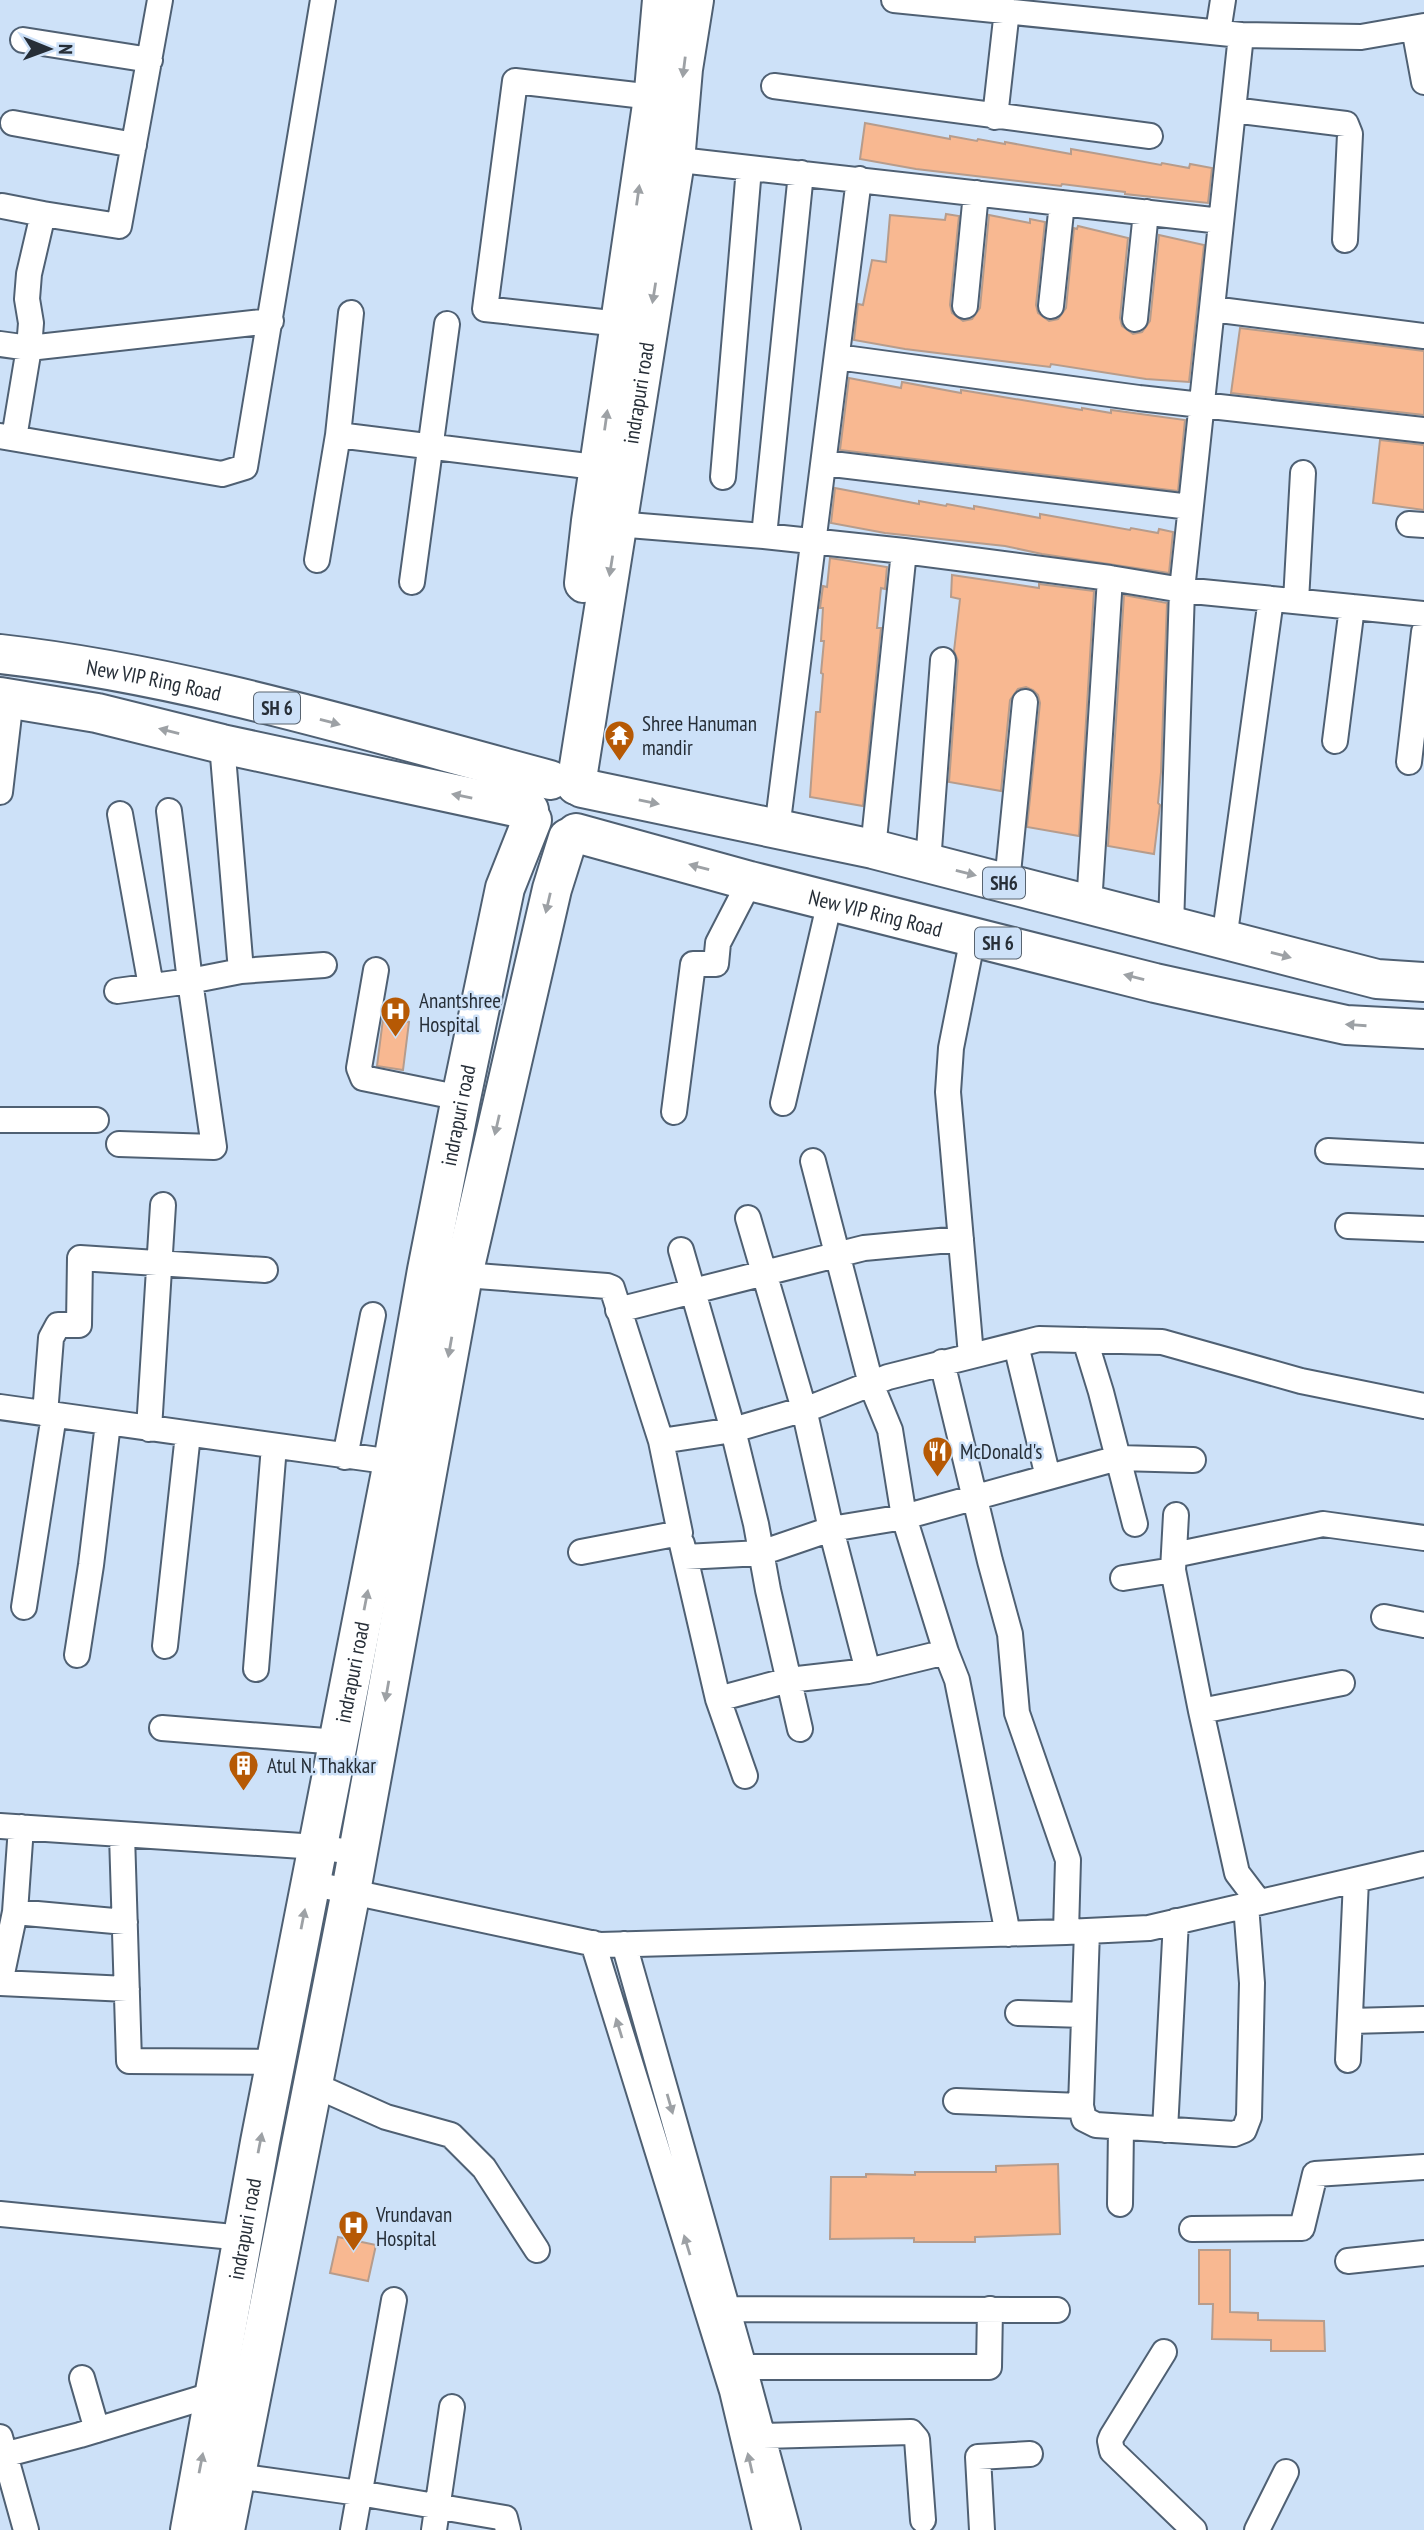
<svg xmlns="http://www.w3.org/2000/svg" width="1424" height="2530" font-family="'PT Sans Narrow',sans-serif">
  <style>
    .building { fill: #f8b891; stroke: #b69c8c; stroke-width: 2 }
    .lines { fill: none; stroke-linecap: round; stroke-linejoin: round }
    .minor-casing { stroke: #4f6073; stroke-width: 28 }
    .primary-casing { stroke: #4f6073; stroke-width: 42 }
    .minor { stroke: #fff; stroke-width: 24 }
    .primary { stroke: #fff; stroke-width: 38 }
    .oneway { fill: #9da1a5 }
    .labels { text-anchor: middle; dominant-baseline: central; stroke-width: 5; stroke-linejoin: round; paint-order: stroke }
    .shield { fill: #cde1f8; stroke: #586471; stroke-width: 2 }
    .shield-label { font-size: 19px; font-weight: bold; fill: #262e37 }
    .street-label { font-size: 21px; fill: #262e37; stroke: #cde1f8 }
    .poi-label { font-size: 21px; fill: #262e37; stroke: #cde1f8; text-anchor: start }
  </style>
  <rect width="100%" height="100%" fill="#cde1f8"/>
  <path class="building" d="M865 123 950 139V136L977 141 978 139 1005 144V142L1071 154V149L1161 165 1162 163 1189 168 1190 164 1212 168 1208 203 1125 194V192L1062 184 1061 186 916 169 860 159Z
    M946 214 959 216 950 305 952 313 963 321 972 319 980 308 989 215 1030 223V219L1045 222 1036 305 1038 313 1049 321 1058 319 1066 308 1074 228 1077 229 1078 226 1128 238 1120 318 1122 326 1133 334 1142 332 1150 321 1159 235 1204 245 1189 382 1146 379 1051 364 1050 367 905 349 854 340 858 304 863 305 872 260 886 262 890 215 945 220Z
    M1240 328 1424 351V415L1231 393Z
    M849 378 901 388 902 382 961 393V390L1082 410V408L1111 413V410L1185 420 1178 491 840 450Z
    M1380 440 1424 445V510L1373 503Z
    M835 488 919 504V501L946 506 947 504 974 509V506L1040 518V514L1130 530 1131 528 1158 533 1159 529 1173 532 1169 573 1042 554 1005 546 885 533 831 523Z
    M830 558 887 567 885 589 881 588 877 628H881L863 806 810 797 816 712H820L823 674 821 673 824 641H821L823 608H820L823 586 827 587Z
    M952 575 1039 588V584L1094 591 1079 836 1027 827 1040 703 1038 695 1033 690 1026 687 1018 689 1010 700 1001 791 949 782 958 661 954 651 960 599 951 597Z
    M1124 595 1167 603 1161 772 1158 803 1160 805 1154 854 1108 846Z
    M383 1019 409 1022 403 1070 377 1066Z
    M1058 2164 1060 2234 975 2237V2242H914V2238L830 2239 831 2177H866V2174L915 2175V2172H996V2166Z
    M338 2237 376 2245 368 2281 330 2273Z
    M1199 2250H1230V2312L1258 2313V2320L1324 2321 1325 2351H1271V2340L1212 2339 1213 2304H1199Z"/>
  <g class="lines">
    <defs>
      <path id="minor" d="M894 0 1241 35 1361 37 1424 26
        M1414 28 1424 82
        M1218 32 1223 0
        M23 40 150 60
        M774 86 1150 136
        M1233 110 1346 124 1350 134 1345 240
        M995 117 1007 10
        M13 123 134 145
        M662 158 1221 221
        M2 206 43 214
        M965 306 976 193
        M1051 306 1062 203
        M1212 309 1424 336
        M351 313 338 435 611 469
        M1135 319 1146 212
        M620 324 485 309 515 81 653 97
        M0 344 29 348 271 321
        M837 357 1139 398 1424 430
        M0 436 222 474 245 467 323 0
        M14 438 29 348 31 323 27 299 29 274 43 214 119 226 160 0
        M824 463 1190 507
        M723 477 749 168
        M604 523 764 536 904 551 1110 578 1182 590 1424 614
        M1409 524 1424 525
        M764 536 801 173
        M317 560 338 435
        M412 582 447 324
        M1296 601 1303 473
        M1335 741 1352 607
        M1409 762 1424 632
        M0 792 11 698
        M120 814 151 986
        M777 829 859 179
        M873 849 904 551
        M928 863 943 660
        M1007 883 1025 702
        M1089 905 1110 578
        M1171 926 1182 590 1241 35
        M1224 940 1271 599
        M376 970 359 1068 363 1078 461 1098
        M241 971 324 965
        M117 991 190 981 169 811
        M783 1103 830 901
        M674 1112 693 964H716L718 943 750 881
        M0 1120H96
        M119 1144 214 1147 190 981 241 971 222 744
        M1328 1151 1424 1156
        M813 1161 871 1384 890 1430 904 1517 1118 1458 1193 1460
        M1348 1226 1424 1229
        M681 1250 733 1430 756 1524 768 1590 800 1729
        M451 1274 607 1286 612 1288 661 1441
        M618 1310 864 1248 961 1239
        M1085 1340 1101 1392 1135 1524
        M1016 1345 1048 1477
        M971 1355 948 1092 951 1048 973 937
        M942 1362 990 1561 1010 1634 1017 1713 1068 1860 1066 1932
        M0 1407 393 1462
        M45 1414 51 1338 58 1325H79L80 1258 265 1270
        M149 1429 163 1205
        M345 1457 373 1315
        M1176 1515 1173 1570 1201 1711 1237 1873 1259 1902
        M682 1544 718 1699 745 1776
        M581 1552 680 1533 661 1441 733 1430 815 1406 888 1377 1039 1339 1162 1342 1301 1381 1424 1406
        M1174 1555 1323 1524 1424 1538
        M685 1557 761 1553 831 1529 804 1409 748 1218
        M1123 1578 1173 1570
        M24 1607 54 1415
        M1384 1617 1424 1625
        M165 1646 188 1434
        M946 1652 957 1680 1008 1934
        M77 1655 91 1565 108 1423
        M256 1669 274 1446
        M718 1699 789 1680 868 1671 946 1652 904 1517 831 1529 868 1671
        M1201 1711 1342 1683
        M162 1728 338 1742
        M0 1826 317 1847 358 1853
        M21 1827 15 1912 125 1922
        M122 1835 129 2061 276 2062
        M310 1883 600 1945 1066 1932 1149 1928 1424 1864
        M15 1912 0 1983 127 1989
        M593 1943 732 2391 765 2530
        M624 1944 744 2367 788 2530
        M1018 2013 1084 2015
        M1351 2021 1424 2019
        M1348 2060 1356 1880
        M312 2084 386 2117 451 2135 484 2168 537 2250
        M956 2101 1081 2106 1087 1931
        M1081 2106 1084 2119 1096 2125 1234 2134 1244 2130 1249 2117 1252 1983 1246 1905
        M1165 2130 1176 1921
        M1120 2204 1121 2128
        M0 2214 243 2238
        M1192 2229 1302 2228 1315 2174 1424 2167
        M1348 2261 1424 2253
        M711 2309 1057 2310
        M1164 2352 1112 2436 1110 2441 1112 2451 1194 2530
        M728 2367H989L990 2309
        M82 2378 97 2430
        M763 2436 911 2432 917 2439 923 2520
        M0 2437 26 2530
        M0 2456 80 2435 215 2394
        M236 2476 359 2493 505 2518 508 2530
        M353 2530 394 2300
        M434 2530 452 2407
        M982 2530 978 2457 1030 2454
        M1257 2530 1286 2472"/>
      <g id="primary">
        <path d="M584 583 591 521 654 91 662 0"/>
        <path id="s1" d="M0 654C187 675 369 732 550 780"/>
        <path d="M0 697 97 713 222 744 529 810"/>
        <path id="s2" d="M576 785 675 161 683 69 694 0"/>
        <path d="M582 788 873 849 1377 979 1424 982"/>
        <path id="s3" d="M576 833 750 881 1155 983 1346 1025 1424 1029"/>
        <path id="s4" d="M190 2530 260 2142 393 1462 427 1270 461 1098 505 888 532 820"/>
        <path d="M225 2530 351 1891 463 1275 552 889 568 838"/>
      </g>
    </defs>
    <use href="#minor" class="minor-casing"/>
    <use href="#primary" class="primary-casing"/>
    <use href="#minor" class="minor"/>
    <use href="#primary" class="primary"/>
  </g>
  <defs><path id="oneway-solid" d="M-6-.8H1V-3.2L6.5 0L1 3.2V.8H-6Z" transform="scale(1.75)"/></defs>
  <g class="oneway">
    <use href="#oneway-solid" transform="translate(684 67) rotate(97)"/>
    <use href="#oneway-solid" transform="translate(638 195) rotate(-82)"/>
    <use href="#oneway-solid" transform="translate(654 293) rotate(99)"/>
    <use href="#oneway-solid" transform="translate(606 420) rotate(-82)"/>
    <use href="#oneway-solid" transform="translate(611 566) rotate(99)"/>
    <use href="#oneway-solid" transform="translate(330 722) rotate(15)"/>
    <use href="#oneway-solid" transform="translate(169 731) rotate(-166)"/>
    <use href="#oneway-solid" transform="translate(462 796) rotate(-168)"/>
    <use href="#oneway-solid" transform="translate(649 802) rotate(12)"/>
    <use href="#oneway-solid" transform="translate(699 867) rotate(-165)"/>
    <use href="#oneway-solid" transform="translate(966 873) rotate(14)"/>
    <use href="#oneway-solid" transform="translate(548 903) rotate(103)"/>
    <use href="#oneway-solid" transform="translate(1281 955) rotate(15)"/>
    <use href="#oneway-solid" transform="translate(1134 977) rotate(-166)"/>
    <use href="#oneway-solid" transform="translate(1356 1025) rotate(-176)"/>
    <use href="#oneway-solid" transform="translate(497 1125) rotate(103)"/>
    <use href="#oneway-solid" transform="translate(450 1347) rotate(100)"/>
    <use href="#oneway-solid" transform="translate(366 1600) rotate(-79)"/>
    <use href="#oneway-solid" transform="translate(387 1691) rotate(100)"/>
    <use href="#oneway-solid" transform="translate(303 1919) rotate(-79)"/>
    <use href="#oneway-solid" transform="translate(619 2028) rotate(-107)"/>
    <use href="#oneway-solid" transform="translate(670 2104) rotate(74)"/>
    <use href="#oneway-solid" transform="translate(260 2143) rotate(-79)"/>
    <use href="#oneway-solid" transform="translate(687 2245) rotate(-107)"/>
    <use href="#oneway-solid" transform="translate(201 2463) rotate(-79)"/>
    <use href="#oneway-solid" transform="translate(750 2463) rotate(-103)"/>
  </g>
  <defs>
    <symbol id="temple-pin" viewBox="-11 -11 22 30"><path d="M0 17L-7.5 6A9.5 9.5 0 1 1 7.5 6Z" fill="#b65904" stroke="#cde1f8"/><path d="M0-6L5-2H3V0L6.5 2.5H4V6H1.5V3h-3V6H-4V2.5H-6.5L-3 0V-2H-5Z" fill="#fff"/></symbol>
    <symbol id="hospital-pin" viewBox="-11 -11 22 30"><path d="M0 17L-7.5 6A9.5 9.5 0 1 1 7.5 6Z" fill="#b65904" stroke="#cde1f8"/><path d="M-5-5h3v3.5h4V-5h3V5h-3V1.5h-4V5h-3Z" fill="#fff"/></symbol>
    <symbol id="restaurant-pin" viewBox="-11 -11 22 30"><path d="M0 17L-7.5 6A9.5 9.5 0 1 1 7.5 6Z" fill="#b65904" stroke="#cde1f8"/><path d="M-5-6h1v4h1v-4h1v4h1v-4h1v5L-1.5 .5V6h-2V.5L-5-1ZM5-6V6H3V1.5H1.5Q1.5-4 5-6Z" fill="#fff"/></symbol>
    <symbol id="building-pin" viewBox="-11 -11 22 30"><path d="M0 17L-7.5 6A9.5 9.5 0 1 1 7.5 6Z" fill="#b65904" stroke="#cde1f8"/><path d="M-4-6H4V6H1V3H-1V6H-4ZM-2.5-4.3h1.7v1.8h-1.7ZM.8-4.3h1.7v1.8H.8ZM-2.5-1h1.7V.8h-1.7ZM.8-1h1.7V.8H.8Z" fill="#fff"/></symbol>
  </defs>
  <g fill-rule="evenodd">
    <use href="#temple-pin" x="602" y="718" width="35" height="47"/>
    <use href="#hospital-pin" x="378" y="994" width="35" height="47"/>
    <use href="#restaurant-pin" x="920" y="1434" width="35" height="47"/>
    <use href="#building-pin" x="226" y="1748" width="35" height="47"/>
    <use href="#hospital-pin" x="336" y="2208" width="35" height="47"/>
  </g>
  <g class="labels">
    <g class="shield">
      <rect x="254" y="692.5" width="46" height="31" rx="5"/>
      <rect x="983" y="867.5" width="42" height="31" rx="5"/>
      <rect x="975" y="927.5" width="46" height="31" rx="5"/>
    </g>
    <g class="shield-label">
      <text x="277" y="708">SH 6</text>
      <text x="1004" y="883">SH6</text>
      <text x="998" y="943">SH 6</text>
    </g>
    <g class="street-label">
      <text stroke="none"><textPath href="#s2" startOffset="397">indrapuri road</textPath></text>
      <text stroke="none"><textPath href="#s1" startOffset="156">New VIP Ring Road</textPath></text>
      <text stroke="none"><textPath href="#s3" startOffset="310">New VIP Ring Road</textPath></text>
      <text stroke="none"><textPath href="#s4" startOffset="1440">indrapuri road</textPath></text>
      <text stroke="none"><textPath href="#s4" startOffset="873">indrapuri road</textPath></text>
      <text stroke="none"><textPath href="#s4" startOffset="306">indrapuri road</textPath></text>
    </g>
    <g class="poi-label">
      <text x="642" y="723">Shree Hanuman<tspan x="642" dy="24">mandir</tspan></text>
      <text x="419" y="1000">Anantshree<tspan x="419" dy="24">Hospital</tspan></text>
      <text x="960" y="1451">McDonald's</text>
      <text x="267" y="1765">Atul N. Thakkar</text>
      <text x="376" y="2214">Vrundavan<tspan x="376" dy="24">Hospital</tspan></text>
    </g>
  </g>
  <g transform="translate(49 49) rotate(91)" stroke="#cde1f8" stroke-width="5" paint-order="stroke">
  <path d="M0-5L12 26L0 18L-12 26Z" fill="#262e37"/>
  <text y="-10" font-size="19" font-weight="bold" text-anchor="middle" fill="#262e37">N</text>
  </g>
</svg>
